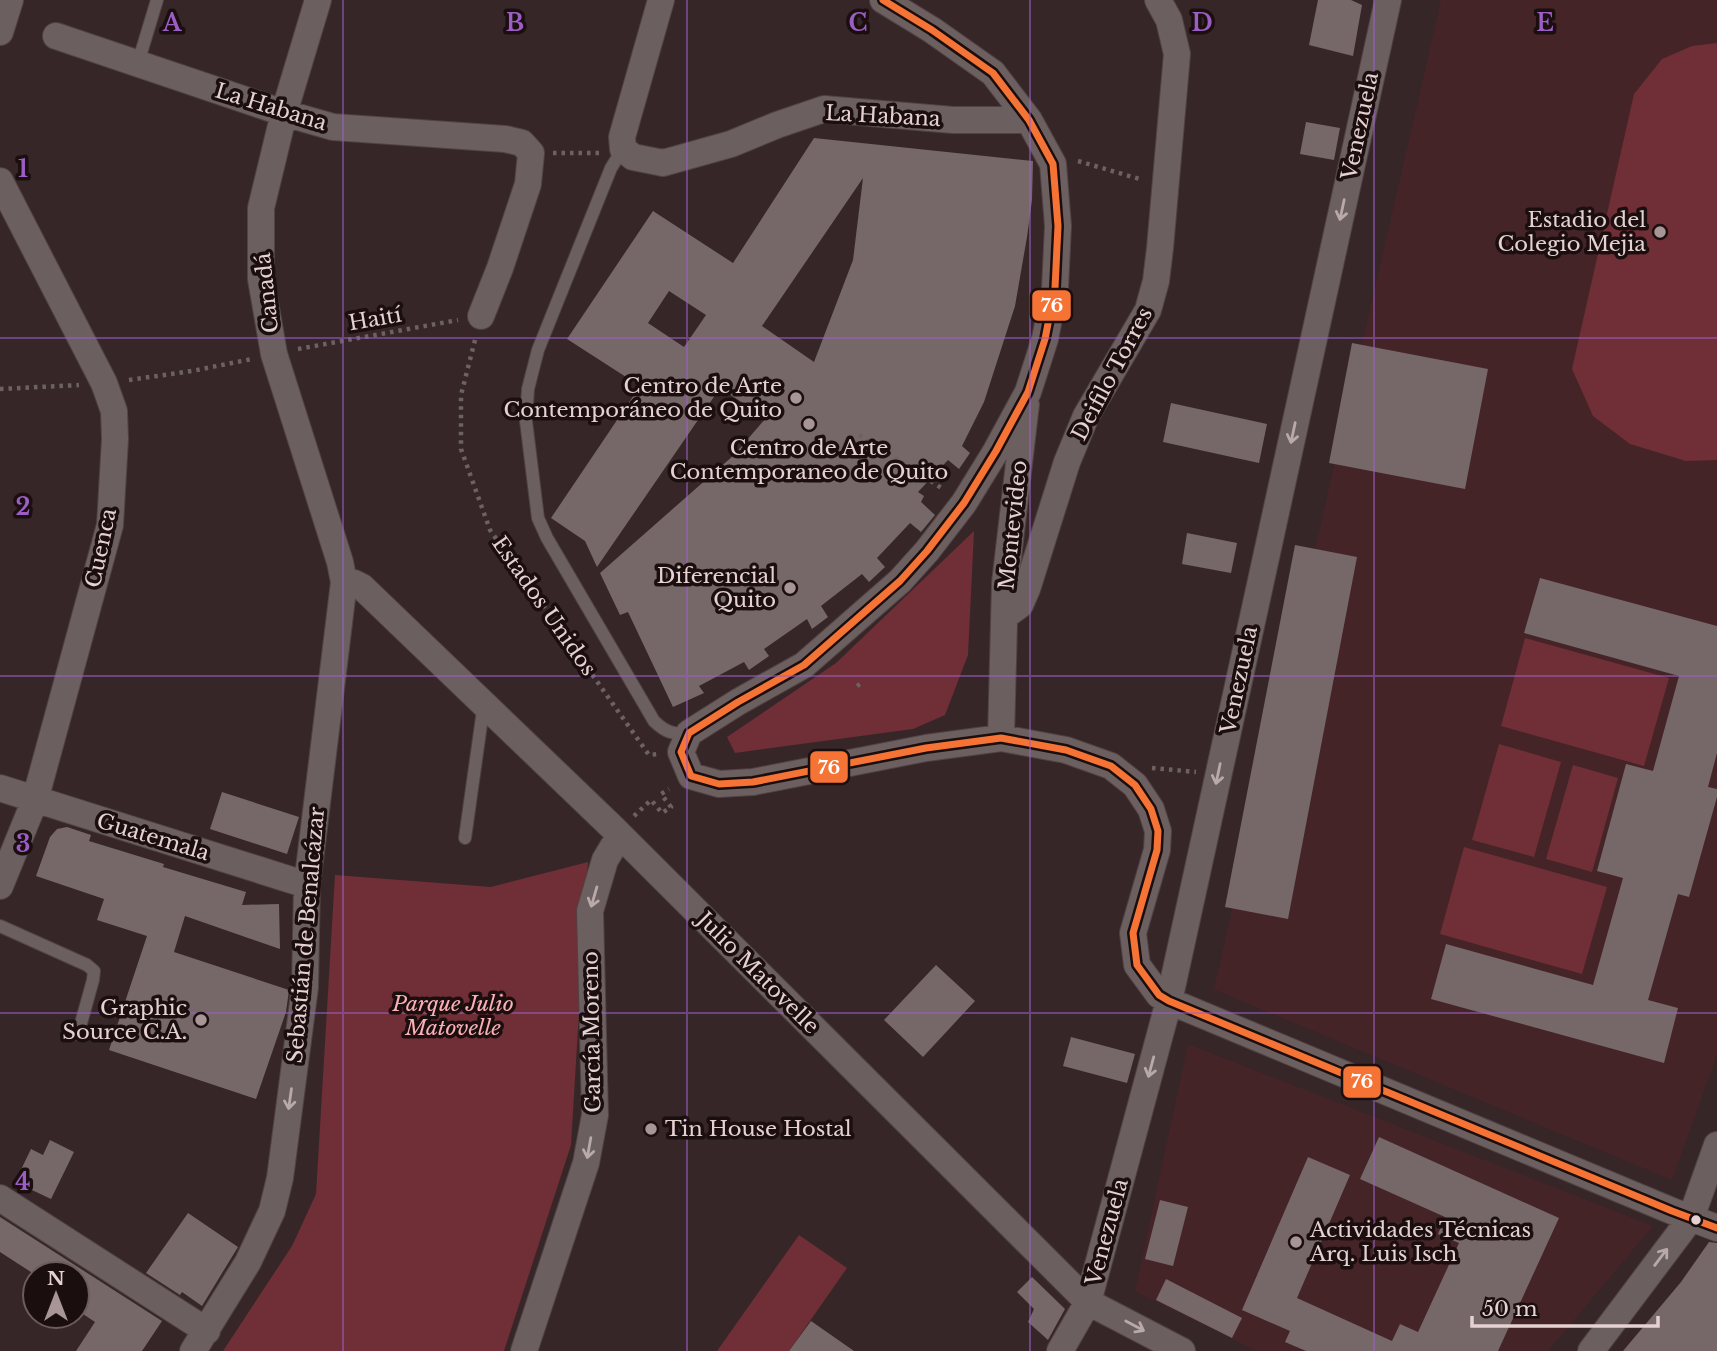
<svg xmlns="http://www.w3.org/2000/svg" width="1717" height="1351" font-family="'Libre Baskerville',serif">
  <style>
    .built { fill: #452427 }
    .green { fill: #702e37 }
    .building { fill: #766869; fill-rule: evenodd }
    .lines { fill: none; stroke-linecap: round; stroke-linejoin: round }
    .service-casing { stroke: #514244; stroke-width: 14 }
    .minor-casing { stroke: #514244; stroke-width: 28 }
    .path { stroke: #6c6262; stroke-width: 4.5; stroke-dasharray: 3.5 5; stroke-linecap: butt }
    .service { stroke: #6b5f5f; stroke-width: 12 }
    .minor { stroke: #6b5f5f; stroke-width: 26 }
    .bus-1-casing { stroke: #1b0e0f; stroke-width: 12 }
    .bus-1 { stroke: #f57335; stroke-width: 7 }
    .oneway { stroke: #baa9aa }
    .grid { fill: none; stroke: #9b5ec5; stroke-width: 2; stroke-opacity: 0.55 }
    .poi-dot { fill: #a89596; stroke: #1b0e0f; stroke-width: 2.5 }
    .bus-dot { fill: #e5d1d2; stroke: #1b0e0f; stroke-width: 2.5 }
    .labels { text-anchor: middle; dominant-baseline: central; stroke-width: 7; stroke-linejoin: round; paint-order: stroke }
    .street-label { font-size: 21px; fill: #e5d1d2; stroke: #1b0e0f }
    .poi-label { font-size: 21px; fill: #e5d1d2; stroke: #1b0e0f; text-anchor: end }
    .park-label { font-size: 21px; font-style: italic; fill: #fab0b5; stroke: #1b0e0f }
    .grid-label { font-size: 23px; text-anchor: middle; font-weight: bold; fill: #9b5ec5; stroke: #1b0e0f; stroke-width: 7; stroke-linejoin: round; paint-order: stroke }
    .line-badge { stroke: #1b0e0f; stroke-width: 2.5 }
    .badge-label { font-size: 19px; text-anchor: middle; font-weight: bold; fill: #fff }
  </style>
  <rect width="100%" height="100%" fill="#362628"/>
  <path class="built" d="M1441 0H1717V1055L1672 1180 1215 990 1203 1037Z
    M1188 1044 1653 1226 1548 1351H1256L1135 1291Z"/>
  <path class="green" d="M1717 43V460L1686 461 1630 444 1593 416 1572 369 1634 94 1662 59 1692 46Z
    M974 531 968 655 945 715 913 729 735 753 727 737 836 663Z
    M1525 638 1669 678 1644 766 1501 726Z
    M1499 744 1561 762 1534 857 1472 840Z
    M1573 765 1618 778 1592 872 1546 859Z
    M1464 847 1607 887 1582 974 1440 934Z
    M588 862 571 1145 504 1351H223L292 1246 316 1194 335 875 491 887Z
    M799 1235 847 1268 789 1351H717Z"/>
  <path class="building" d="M1318 0H1351L1362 5 1353 56 1309 45Z
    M1306 122 1340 128 1334 160 1300 154Z
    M814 138 1033 161 1032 200 1027 237 1015 306 984 402 962 446 970 453 959 469 948 460 918 492 924 496 921 502 935 515 921 532 910 523 877 558 885 567 869 582 862 574 821 606 828 617 812 629 807 619 764 649 769 656 749 670 744 662 699 686 704 693 673 707 628 612 620 615 600 573 734 455 766 418 720 388 597 567 585 541 551 518 640 386 567 339 653 211 733 263ZM863 178 853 260 814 362 762 326ZM669 291 706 315 684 347 648 323Z
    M1352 343 1488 369 1465 489 1329 463Z
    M1171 403 1267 424 1259 463 1163 442Z
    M1187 533 1237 543 1231 573 1182 564Z
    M1295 545 1357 557 1288 919 1225 907Z
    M1540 578 1717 626V753L1708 787 1717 789V797L1689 897 1678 894 1648 1000 1678 1008 1664 1063 1431 999 1446 944 1593 985 1623 878 1597 871 1626 764 1653 771 1679 676 1524 633Z
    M222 792 299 817 287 854 210 829Z
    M67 827 91 835 89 841 164 864 163 867 246 892 242 905 279 904 280 949 185 916 174 952 289 990 286 1012 256 1099 109 1050 147 936 97 920 104 899 36 876 50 837 57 829Z
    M936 965 975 1001 923 1057 884 1020Z
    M1071 1037 1135 1054 1127 1083 1063 1066Z
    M1379 1137 1559 1218 1498 1351H1306L1285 1342 1290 1331 1242 1310 1308 1157 1350 1175 1297 1298 1392 1341 1400 1324 1418 1332 1459 1243 1438 1234 1445 1217 1360 1179Z
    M50 1140 74 1152 51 1199 15 1182 31 1149 43 1155Z
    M1160 1200 1188 1207 1173 1266 1145 1259Z
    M188 1213 238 1247 202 1306 182 1292 180 1295 146 1273Z
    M0 1217 162 1321 142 1351H76L95 1322 77 1310V1274H34L0 1252Z
    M1709 1242 1717 1243V1351H1623L1681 1282Z
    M1032 1277 1065 1309 1048 1340 1028 1322 1034 1309 1017 1292Z
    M1166 1279 1242 1318 1232 1338 1156 1300Z
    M811 1321 854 1351H789Z"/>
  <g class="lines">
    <defs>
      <path id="service" d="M138 63 157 0
        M623 149 611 168 538 350 528 389 526 421 538 518 547 538 654 721C665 732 674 735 689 733
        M465 838 484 703
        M0 926 87 965 94 971 93 980 78 1034"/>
      <path id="minor" d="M661 0 622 137 623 149 633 157 663 163 731 144 777 125 824 109 953 120H1029
        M883 0 932 30 993 73 1029 120 1053 164 1058 226 1055 288 1045 339 1028 392 996 451 964 503 927 551 900 581 804 665 738 702 689 733 681 752 691 776 719 784 753 782 926 748 1001 738 1066 750 1111 766 1135 785 1151 809 1158 831 1157 850 1133 933 1137 965 1159 995 1169 1001 1672 1211 1717 1228
        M0 32 10 0
        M56 36 284 113 333 127 505 139 522 143 531 153 528 184 500 268 481 316
        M0 181 104 383 114 411 115 439 110 525 35 800 0 886
        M344 582 354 583 362 587 613 828 1088 1302 1182 1351
        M1005 616 1020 605 1027 589 1067 462 1086 416 1148 310 1156 281 1160 248 1177 54 1169 20 1158 0
        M1001 738 1005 583 1026 404
        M0 788 307 885
        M0 1198 207 1331
        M193 1351 248 1262 272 1211 280 1178 305 987 307 885 344 582 340 562 274 354 261 279V208L284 113 318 0
        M524 1351 586 1163 595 1115 590 911 605 860 620 835
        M1060 1351 1088 1302 1169 1001 1388 0
        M1591 1351 1691 1218 1717 1145"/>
    </defs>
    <use href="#service" class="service-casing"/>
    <use href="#minor" class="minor-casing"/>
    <path class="path" d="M553 153H601
      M1078 161 1143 180
      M475 340 461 395V449L490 530 649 755 659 754
      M298 349 458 320
      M129 380 192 371 252 359
      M0 389 79 385
      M859 435 943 489
      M857 686 860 684
      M1152 768 1196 772
      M634 816 651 800 662 813 671 807 661 794 669 789"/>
    <use href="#service" class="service"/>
    <use href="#minor" class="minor"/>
    <defs>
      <path id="bus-1" d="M883 0 932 30 993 73 1029 120 1053 164 1058 226 1055 288 1045 339 1028 392 996 451 964 503 927 551 900 581 804 665 738 702 689 733 681 752 691 776 719 784 753 782 926 748 1001 738 1066 750 1111 766 1135 785 1151 809 1158 831 1157 850 1133 933 1137 965 1159 995 1169 1001 1672 1211 1717 1228"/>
    </defs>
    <use href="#bus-1" class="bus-1-casing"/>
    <use href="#bus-1" class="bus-1"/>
  </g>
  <defs><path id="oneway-shaft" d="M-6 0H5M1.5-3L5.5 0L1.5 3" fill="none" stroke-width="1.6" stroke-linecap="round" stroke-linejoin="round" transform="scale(1.75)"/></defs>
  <g class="oneway">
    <use href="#oneway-shaft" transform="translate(1342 210) rotate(102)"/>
    <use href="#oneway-shaft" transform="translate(1293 433) rotate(102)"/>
    <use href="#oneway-shaft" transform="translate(1218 774) rotate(102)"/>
    <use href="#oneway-shaft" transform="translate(594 897) rotate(106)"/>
    <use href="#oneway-shaft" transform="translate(1151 1067) rotate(105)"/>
    <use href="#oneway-shaft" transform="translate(290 1099) rotate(98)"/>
    <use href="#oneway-shaft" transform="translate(589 1148) rotate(100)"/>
    <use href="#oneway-shaft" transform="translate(1661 1257) rotate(-53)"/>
    <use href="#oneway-shaft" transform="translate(1135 1326) rotate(28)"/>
  </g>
  <path class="grid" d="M343 0V1351M687 0V1351M1030 0V1351M1374 0V1351M0 338H1717M0 676H1717M0 1013H1717"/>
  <g class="poi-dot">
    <circle cx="1660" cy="232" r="7"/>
    <circle cx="796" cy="398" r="7"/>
    <circle cx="809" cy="424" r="7"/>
    <circle cx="790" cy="588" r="7"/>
    <circle cx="201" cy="1020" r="7"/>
    <circle cx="651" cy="1129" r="7"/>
    <circle cx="1296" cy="1242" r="7"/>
  </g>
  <circle class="bus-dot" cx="1696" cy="1220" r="6"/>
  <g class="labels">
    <g class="street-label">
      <text transform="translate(271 107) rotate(17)">La Habana</text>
      <text transform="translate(883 116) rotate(3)">La Habana</text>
      <text transform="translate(1360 126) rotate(-78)">Venezuela</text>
      <text transform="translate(267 293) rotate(-96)">Canadá</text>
      <text transform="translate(375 319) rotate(-10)">Haití</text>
      <text transform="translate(1112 374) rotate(-62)">Deifilo Torres</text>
      <text transform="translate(1013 525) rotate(-84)">Montevideo</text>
      <text transform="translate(101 548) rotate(-78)">Cuenca</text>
      <text transform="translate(544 606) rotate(55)">Estados Unidos</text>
      <text transform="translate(1239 680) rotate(-78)">Venezuela</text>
      <text transform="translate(153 837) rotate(17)">Guatemala</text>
      <text transform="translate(306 935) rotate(-85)">Sebastián de Benalcázar</text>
      <text transform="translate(758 973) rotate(45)">Julio Matovelle</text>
      <text transform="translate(592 1032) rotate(-91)">García Moreno</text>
      <text transform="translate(1107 1232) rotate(-75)">Venezuela</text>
    </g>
    <g class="poi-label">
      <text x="1646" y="220">Estadio del<tspan x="1646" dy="24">Colegio Mejia</tspan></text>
      <text x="782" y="386">Centro de Arte<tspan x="782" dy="24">Contemporáneo de Quito</tspan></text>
      <text x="809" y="448" text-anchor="middle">Centro de Arte<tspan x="809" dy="24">Contemporaneo de Quito</tspan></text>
      <text x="776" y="576">Diferencial<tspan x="776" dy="24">Quito</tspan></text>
      <text x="187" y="1008">Graphic<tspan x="187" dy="24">Source C.A.</tspan></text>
      <text x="665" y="1129" text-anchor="start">Tin House Hostal</text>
      <text x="1310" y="1230" text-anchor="start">Actividades Técnicas<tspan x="1310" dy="24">Arq. Luis Isch</tspan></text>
    </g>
    <g class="park-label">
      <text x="453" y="1004">Parque Julio<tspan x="453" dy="24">Matovelle</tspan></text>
    </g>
  </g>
  <g class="grid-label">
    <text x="172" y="31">A</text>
    <text x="515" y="31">B</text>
    <text x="858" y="31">C</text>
    <text x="1202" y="31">D</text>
    <text x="1545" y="31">E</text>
    <text x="23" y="177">1</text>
    <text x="23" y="515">2</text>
    <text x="23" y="852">3</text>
    <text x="23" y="1190">4</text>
  </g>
  <g class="line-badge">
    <rect x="1031" y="289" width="41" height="33" rx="7" fill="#f57335"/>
    <rect x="809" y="750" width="40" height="34" rx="7" fill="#f57335"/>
    <rect x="1342" y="1065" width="40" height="34" rx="7" fill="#f57335"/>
  </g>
  <g class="badge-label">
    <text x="1052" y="312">76</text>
    <text x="829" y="774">76</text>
    <text x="1362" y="1088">76</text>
  </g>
  <g transform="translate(56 1295)"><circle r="33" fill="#1b0e0f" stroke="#6c5c5d" stroke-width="2"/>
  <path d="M0-5L12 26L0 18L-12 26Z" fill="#a89596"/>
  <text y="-10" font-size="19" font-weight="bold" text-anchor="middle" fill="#e5d1d2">N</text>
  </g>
  <path d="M1472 1316v10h186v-10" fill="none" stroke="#e5d1d2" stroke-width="3.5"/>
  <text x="1482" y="1316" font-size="21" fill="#e5d1d2" stroke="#1b0e0f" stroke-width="5" paint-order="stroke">50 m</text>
</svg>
